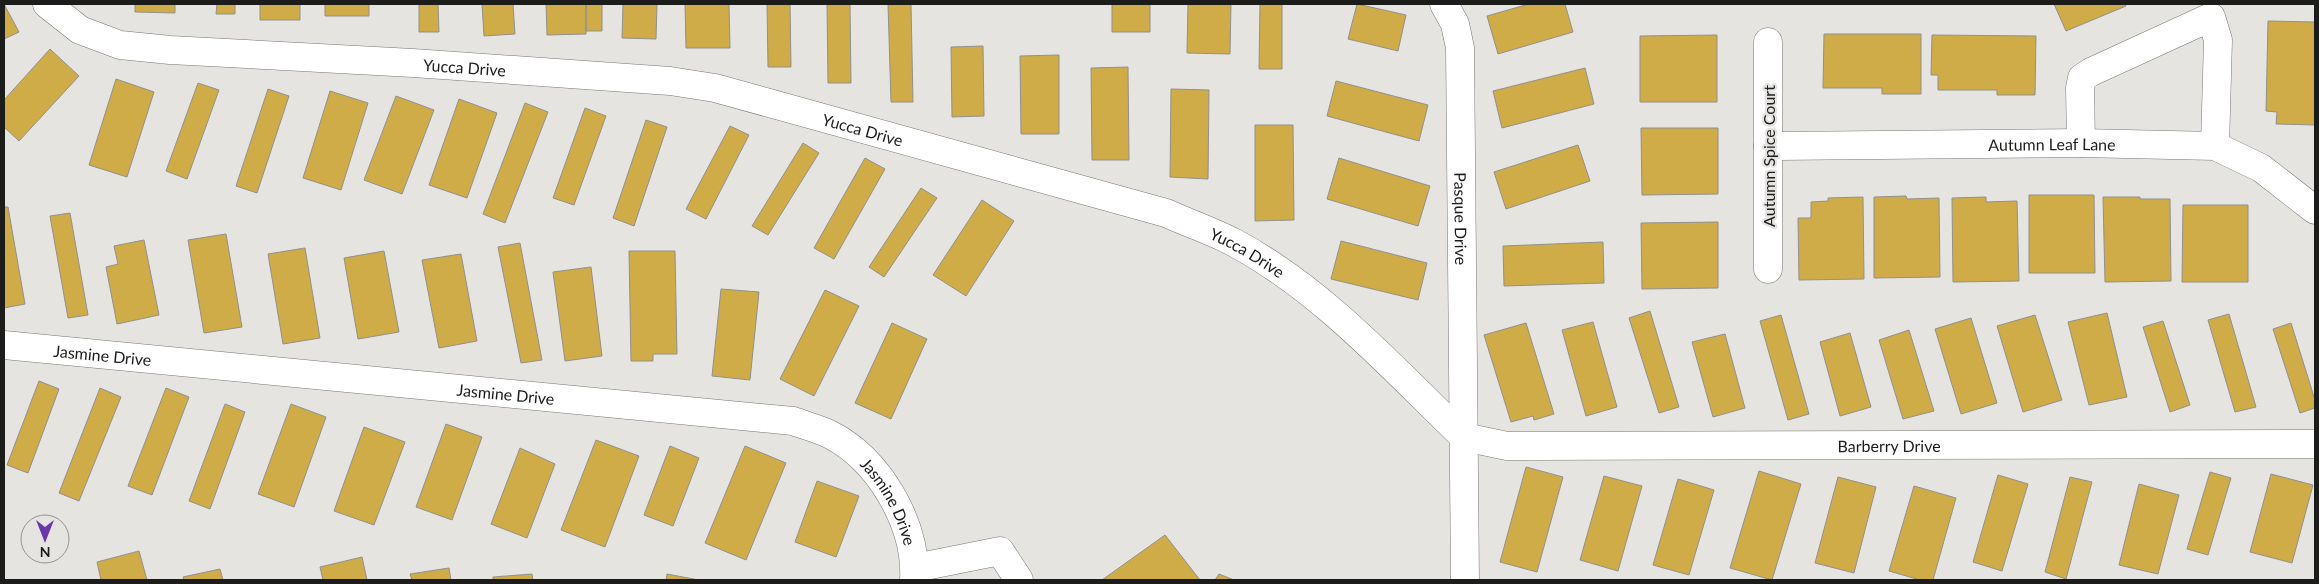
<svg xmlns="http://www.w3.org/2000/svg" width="2319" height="584" font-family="Lato,sans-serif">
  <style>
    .building { fill: #cfac47; stroke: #91908d }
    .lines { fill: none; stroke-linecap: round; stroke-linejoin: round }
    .minor-casing { stroke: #787774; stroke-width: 29 }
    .minor { stroke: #fff; stroke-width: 28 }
    .labels { text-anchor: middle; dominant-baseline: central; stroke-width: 4.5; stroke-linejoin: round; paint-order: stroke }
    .street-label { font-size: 16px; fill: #1c1c1b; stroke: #e5e4e1 }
  </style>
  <rect width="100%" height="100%" fill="#e5e4e1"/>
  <path class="building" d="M4 4 19 32 4 39Z
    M135 4H175V13L135 12Z
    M217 4H235V14H216Z
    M260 4H300V20H260Z
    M325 4H369V16H325Z
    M419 4H438L439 32H419Z
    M482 4H513L515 34 484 36Z
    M546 4H586V34L547 35Z
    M586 4H602V31H586Z
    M623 4H657L656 39 622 38Z
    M685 4H729L730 48H686Z
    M767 4H790L791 67H768Z
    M827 4H850L851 83H828Z
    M888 4H911L913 102H891Z
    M1112 4H1150V32H1112Z
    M1188 4H1231L1230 54 1187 53Z
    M1260 4H1282V69H1259Z
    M1357 4 1406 15 1398 51 1348 39Z
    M1529 4H1565L1573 32 1498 54 1487 16Z
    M2054 4H2125L2126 6 2066 31Z
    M2268 21 2315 22V125L2276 124 2277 112 2266 111Z
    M1824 34H1921V94H1882V88H1823Z
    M1717 35V102H1640V36Z
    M1932 35 2036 36 2035 95H1997V90H1938V75H1931Z
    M983 46 984 116 952 117 951 47Z
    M50 49 79 76 19 141 4 127V100Z
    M1059 55V134H1021L1020 56Z
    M1128 67 1129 160H1092L1091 68Z
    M1585 68 1594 104 1502 128 1493 91Z
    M116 79 154 92 127 177 89 165Z
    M1336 81 1428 105 1419 141 1327 116Z
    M198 83 219 90 187 179 166 171Z
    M268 89 289 96 257 193 236 186Z
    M1171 89 1209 90 1208 179 1170 177Z
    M330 91 368 103 341 190 303 178Z
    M396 96 434 110 402 194 364 180Z
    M459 99 497 113 467 198 429 185Z
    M525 103 548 112 505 223 483 214Z
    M585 108 606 116 574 205 553 198Z
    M646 120 667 127 634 226 613 218Z
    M1255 125H1293L1294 220 1255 221Z
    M730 126 749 135 706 219 686 209Z
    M1641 128H1718V194L1642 195Z
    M803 143 819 153 768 235 752 226Z
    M1578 145 1590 181 1506 209 1494 172Z
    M865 158 885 169 834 259 814 248Z
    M1339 158 1430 186 1418 226 1327 199Z
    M921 188 937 198 884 277 869 267Z
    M2029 195H2094L2095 273H2029Z
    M1906 196 1907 199 1939 198 1940 277 1874 278V197Z
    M1863 197 1864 279 1799 280 1798 218H1811V202L1828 201V198Z
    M1986 197V202L2017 201 2019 281 1953 282 1952 198Z
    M2103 197H2140V199H2170L2171 281 2105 282Z
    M982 200 1014 221 966 296 933 275Z
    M2183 205H2248V282H2182Z
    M4 207H8L25 304 4 308Z
    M70 213 88 315 68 318 50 216Z
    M1718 222V288L1642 289 1641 223Z
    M226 234 242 327 204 333 188 240Z
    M144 240 159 315 117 324 106 267 118 264 114 246Z
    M1341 241 1427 263 1418 300 1331 279Z
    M1603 242 1604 283 1504 286 1503 246Z
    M520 243 542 360 521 363 498 247Z
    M305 248 320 338 283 344 268 254Z
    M384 251 399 332 358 339 344 258Z
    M629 251H675L677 354H653V361H631Z
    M461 254 477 341 439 348 422 260Z
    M591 267 602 356 565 361 553 272Z
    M721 289 759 292 750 380 712 376Z
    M825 290 859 306 814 396 780 379Z
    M1650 311 1679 407 1659 413 1629 318Z
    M2107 313 2127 397 2089 405 2068 322Z
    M2229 314 2256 407 2235 412 2208 320Z
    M1781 315 1809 414 1788 420 1760 321Z
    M2035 315 2062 400 2023 412 1997 326Z
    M1971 318 1997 403 1961 414 1935 329Z
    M2163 321 2190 405 2170 412 2143 327Z
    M1593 322 1617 407 1586 416 1562 330Z
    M892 323 927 339 891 419 855 403Z
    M1526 323 1554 414 1534 420 1533 416 1511 422 1484 335Z
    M2291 323 2315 400V408L2300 413 2273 329Z
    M1909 330 1934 411 1903 419 1879 340Z
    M1850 333 1871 407 1840 416 1820 342Z
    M1725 334 1745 408 1713 417 1692 342Z
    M39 381 59 389 28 473 7 465Z
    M100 388 121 397 79 501 59 493Z
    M166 388 189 397 152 495 128 486Z
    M225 404 245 412 210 509 189 501Z
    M291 404 326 417 294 507 258 494Z
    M446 424 482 437 452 520 416 507Z
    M364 427 405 442 374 525 334 511Z
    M596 440 639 456 605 547 561 530Z
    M670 446 699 458 673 526 644 515Z
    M745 446 786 463 746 560 705 543Z
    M520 448 555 464 527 538 491 524Z
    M1526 467 1563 477 1537 572 1500 562Z
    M1759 471 1801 484 1772 580 1730 568Z
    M2210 472 2231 478 2208 555 2187 549Z
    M2271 474 2313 485 2292 563 2250 552Z
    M1998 475 2028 484 2002 571 1973 562Z
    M1604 476 1642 486 1618 571 1580 560Z
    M1838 477 1876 487 1854 573 1815 563Z
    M2070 477 2092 482 2066 579 2045 572Z
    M1678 479 1714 490 1689 575 1653 565Z
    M817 481 859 496 836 557 795 542Z
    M2139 484 2179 495 2158 574 2119 565Z
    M1914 486 1956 498 1933 580H1920L1889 571Z
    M1165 535 1200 580H1102Z
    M139 551 147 580H101L97 562Z
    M362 557 367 580H323L320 567Z
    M449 568 451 580H412L410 574Z
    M220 569 223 580H184L183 577Z
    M532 574 533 580H493V577Z
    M667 574 699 580H666Z
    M1219 574 1234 580H1215Z"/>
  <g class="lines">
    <defs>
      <g id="minor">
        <path id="s1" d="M47 4 80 30 120 45 170 50 413 63 670 81 715 88 1166 213C1188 223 1212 231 1233 242 1323 290 1391 367 1464 437"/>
        <path id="s2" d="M1444 4 1455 24 1460 48 1465 580"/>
        <path d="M2081 143 2080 88 2082 78 2091 72 2211 17 2218 40 2215 146"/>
        <path id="s3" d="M1768 146 2081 143 2215 146 2261 168 2315 210"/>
        <path d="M1768 269V42"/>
        <path id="s4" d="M4 345 793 421C804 425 818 429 829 434 879 459 917 524 914 580"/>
        <path id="s5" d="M1464 437 1507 446 2315 444"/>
        <path d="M915 568 1000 551 1019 580"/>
      </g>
    </defs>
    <use href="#minor" class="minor-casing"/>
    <use href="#minor" class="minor"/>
  </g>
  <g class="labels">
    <g class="street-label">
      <text stroke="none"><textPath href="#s1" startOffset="430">Yucca Drive</textPath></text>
      <text stroke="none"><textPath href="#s1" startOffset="835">Yucca Drive</textPath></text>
      <text stroke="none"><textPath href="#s3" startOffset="284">Autumn Leaf Lane</textPath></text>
      <text transform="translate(1768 156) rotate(-90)">Autumn Spice Court</text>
      <text stroke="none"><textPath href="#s2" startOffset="218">Pasque Drive</textPath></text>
      <text stroke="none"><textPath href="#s1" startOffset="1240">Yucca Drive</textPath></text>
      <text stroke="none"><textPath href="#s4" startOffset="99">Jasmine Drive</textPath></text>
      <text stroke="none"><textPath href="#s4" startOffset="504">Jasmine Drive</textPath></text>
      <text stroke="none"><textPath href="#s5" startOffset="426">Barberry Drive</textPath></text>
      <text stroke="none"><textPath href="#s4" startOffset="924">Jasmine Drive</textPath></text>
    </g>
  </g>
  <rect width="2319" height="584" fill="none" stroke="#1c1c1b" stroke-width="10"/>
  <g transform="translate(45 539) rotate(180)"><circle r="24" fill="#e5e4e1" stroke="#959492"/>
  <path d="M0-4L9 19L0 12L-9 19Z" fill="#6b36ac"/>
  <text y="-8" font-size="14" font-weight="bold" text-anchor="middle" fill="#1c1c1b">N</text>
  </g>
</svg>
